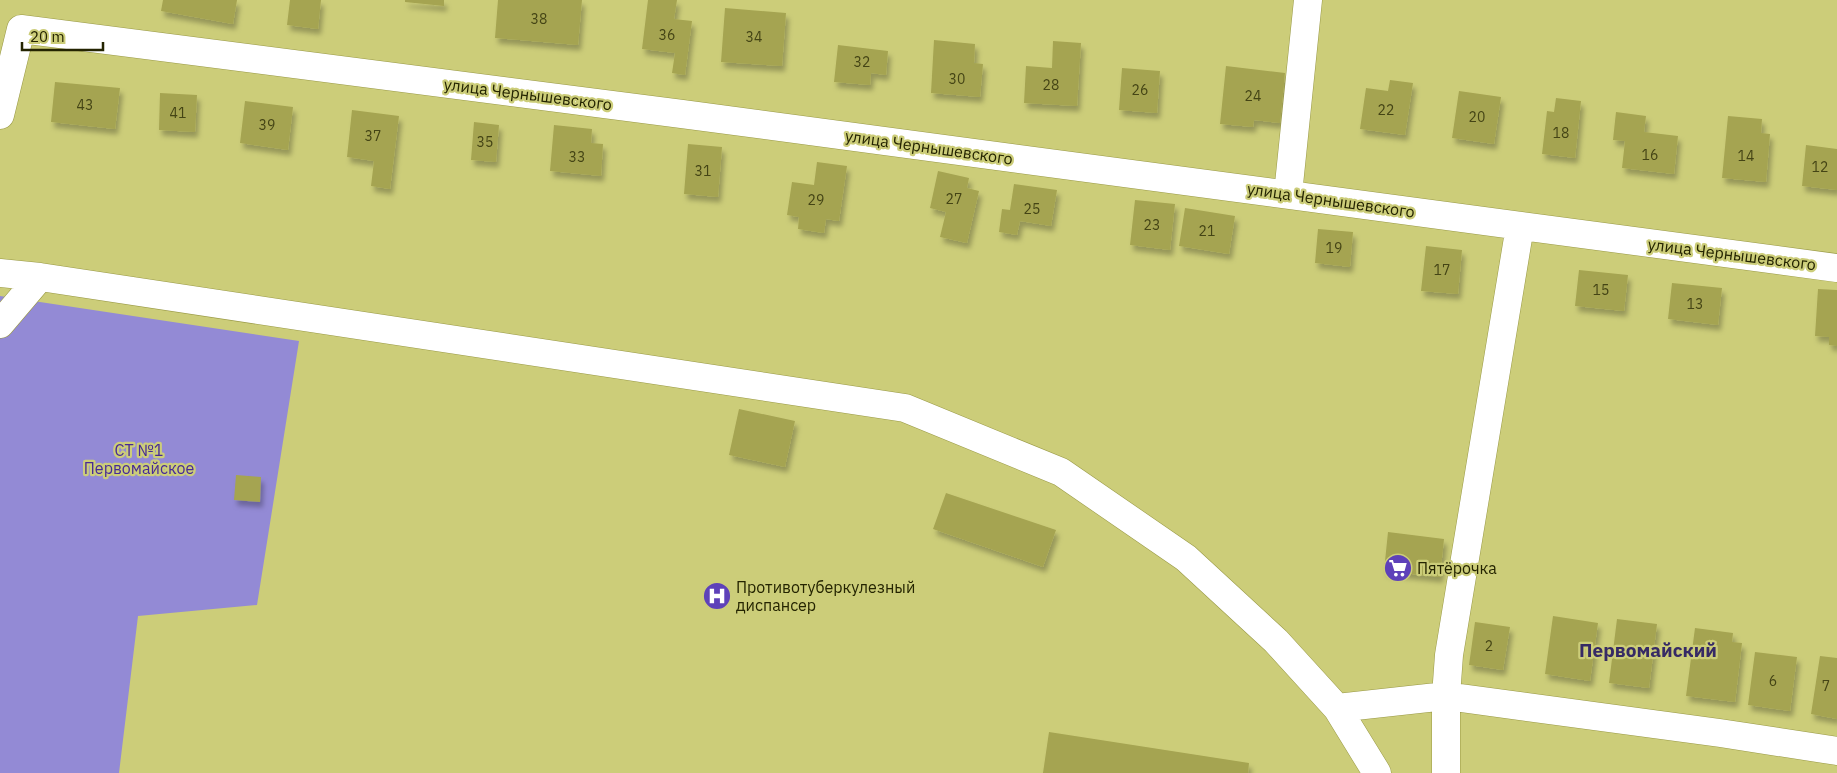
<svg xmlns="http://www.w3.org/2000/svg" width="1837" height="773" font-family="'IBM Plex Sans',sans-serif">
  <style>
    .green { fill: #938ad5 }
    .building { fill: #a5a451; filter: url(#shadow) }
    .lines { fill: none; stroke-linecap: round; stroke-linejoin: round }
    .minor-casing { stroke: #999945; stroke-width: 29 }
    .minor { stroke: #fff; stroke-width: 28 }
    .labels { text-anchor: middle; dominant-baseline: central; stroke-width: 4.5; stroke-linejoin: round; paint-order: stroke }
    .number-label { font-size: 14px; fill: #444415 }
    .street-label { font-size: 16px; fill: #242401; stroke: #cccd79 }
    .park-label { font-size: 16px; fill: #472a96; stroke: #cccd79 }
    .poi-label { font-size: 16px; fill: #242401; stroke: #cccd79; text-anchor: start }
    .quarter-label { font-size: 19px; font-weight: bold; fill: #362a65; stroke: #cccd79 }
  </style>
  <defs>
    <filter id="shadow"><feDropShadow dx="3" dy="5.5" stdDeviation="2.5" flood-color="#0004"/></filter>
  </defs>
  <rect width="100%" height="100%" fill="#cccd79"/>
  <path class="green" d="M0 296 299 341 257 605 138 616 119 773H0Z"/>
  <path class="building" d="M163 0H237L233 24 161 11Z
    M290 0H321L318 29 287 25Z
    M405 0H444V6L405 2Z
    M498 0H582L578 45 495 38Z
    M648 0H677L674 19 692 21 685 75 672 73 675 53 642 49Z
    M725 8 786 13 782 66 721 62Z
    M934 40 975 44 974 63 983 64 980 97 931 93Z
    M1053 41 1081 43 1077 106 1024 103 1026 66 1052 68Z
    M838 45 888 51 886 75 871 73 870 85 834 82Z
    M1226 66 1285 73 1280 123 1254 120 1253 127 1220 124Z
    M1122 68 1160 71 1157 113 1119 110Z
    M1390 80 1413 83 1405 135 1360 129 1366 88 1388 91Z
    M55 82 120 88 115 129 51 122Z
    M1459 91 1501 97 1494 144 1452 138Z
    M160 93 197 95 195 132 159 130Z
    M1556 98 1581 101 1575 158 1542 154 1547 111 1554 112Z
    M245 101 293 107 288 150 240 143Z
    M352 110 399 116 390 189 371 186 374 161 347 157Z
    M1616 112 1646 116 1644 132 1678 136 1674 174 1622 168 1625 141 1613 140Z
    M1728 116 1762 119 1761 133 1770 134 1766 182 1722 178Z
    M474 122 499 125 496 162 471 160Z
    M554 125 592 129 591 143 603 144 601 176 550 171Z
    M688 144 722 147 718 197 684 194Z
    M1806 145 1837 149V190L1802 186Z
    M817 162 847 166 839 221 826 219 824 233 798 229 799 217 787 215 792 182 814 185Z
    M938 171 969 178 967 188 979 191 967 243 940 237 946 212 930 208Z
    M1014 184 1057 190 1051 226 1020 221 1017 235 999 232 1002 209 1010 210Z
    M1135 200 1175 204 1170 250 1130 245Z
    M1185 208 1235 216 1229 254 1179 246Z
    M1318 229 1353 232 1350 267 1315 263Z
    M1426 246 1462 250 1458 294 1421 291Z
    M1579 270 1628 275 1624 311 1575 306Z
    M1672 283 1722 288 1718 325 1668 319Z
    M1818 289 1837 290V346L1829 345V337L1815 336Z
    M739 409 795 421 785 467 729 455Z
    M236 475 261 477 260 502 234 500Z
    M946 493 1056 530 1043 567 933 529Z
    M1388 532 1444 539 1440 577 1384 571Z
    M1553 616 1598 623 1590 681 1545 674Z
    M1617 619 1657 624 1649 688 1609 683Z
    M1475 622 1510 627 1503 670 1469 665Z
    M1695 628 1733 633 1732 642 1742 643 1735 702 1686 696Z
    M1755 652 1797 657 1790 711 1748 705Z
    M1820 656 1837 658V719L1811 714Z
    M1049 732 1249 763 1248 773H1043Z"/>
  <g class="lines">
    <defs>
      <path id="minor" d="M0 115 21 29 682 114 1837 268
        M1288 194 1308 0
        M0 273 40 277 905 408 1061 472 1186 558 1276 641 1337 708 1377 773
        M0 324 40 277
        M1337 708 1446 696 1720 733 1837 751
        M1446 773V696L1449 655 1520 226"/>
    </defs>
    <use href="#minor" class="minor-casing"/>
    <use href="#minor" class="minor"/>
  </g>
  <defs>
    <symbol id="supermarket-disc" viewBox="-11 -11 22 22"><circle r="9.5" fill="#5e41b9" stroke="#cccd79"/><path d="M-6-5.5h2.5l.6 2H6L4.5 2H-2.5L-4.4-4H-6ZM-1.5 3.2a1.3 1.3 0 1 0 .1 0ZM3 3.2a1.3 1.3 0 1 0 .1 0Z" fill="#fff"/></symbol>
    <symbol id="hospital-disc" viewBox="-11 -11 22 22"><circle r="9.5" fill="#5e41b9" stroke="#cccd79"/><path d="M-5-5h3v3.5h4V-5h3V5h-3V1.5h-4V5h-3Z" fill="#fff"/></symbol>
  </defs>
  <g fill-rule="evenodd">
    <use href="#supermarket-disc" x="1382" y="552" width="32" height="32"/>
    <use href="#hospital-disc" x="701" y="580" width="32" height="32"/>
  </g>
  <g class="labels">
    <g class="number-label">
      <text x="539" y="19">38</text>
      <text x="667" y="35">36</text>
      <text x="754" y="37">34</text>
      <text x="862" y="62">32</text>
      <text x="957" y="79">30</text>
      <text x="1051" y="85">28</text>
      <text x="1140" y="90">26</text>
      <text x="1253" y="96">24</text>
      <text x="85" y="105">43</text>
      <text x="1386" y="110">22</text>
      <text x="178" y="113">41</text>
      <text x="1477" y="117">20</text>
      <text x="267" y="125">39</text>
      <text x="1561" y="133">18</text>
      <text x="373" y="136">37</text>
      <text x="485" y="142">35</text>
      <text x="1650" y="155">16</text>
      <text x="1746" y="156">14</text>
      <text x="577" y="157">33</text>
      <text x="1820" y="167">12</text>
      <text x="703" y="171">31</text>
      <text x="954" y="199">27</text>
      <text x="816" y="200">29</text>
      <text x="1032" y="209">25</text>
      <text x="1152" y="225">23</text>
      <text x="1207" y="231">21</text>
      <text x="1334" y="248">19</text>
      <text x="1442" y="270">17</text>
      <text x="1601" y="290">15</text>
      <text x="1695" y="304">13</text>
      <text x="1489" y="646">2</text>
      <text x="1773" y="681">6</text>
      <text x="1826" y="686">7</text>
    </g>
    <g class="street-label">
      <text transform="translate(528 94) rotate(7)">улица Чернышевского</text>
      <text transform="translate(929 147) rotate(8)">улица Чернышевского</text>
      <text transform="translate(1331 200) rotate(8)">улица Чернышевского</text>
      <text transform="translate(1732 254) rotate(7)">улица Чернышевского</text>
    </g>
    <g class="park-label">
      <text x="139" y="450">СТ №1<tspan x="139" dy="18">Первомайское</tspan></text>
    </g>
    <g class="poi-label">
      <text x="1417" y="568">Пятёрочка</text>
      <text x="736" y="587">Противотуберкулезный<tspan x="736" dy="18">диспансер</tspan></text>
    </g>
    <g class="quarter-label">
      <text x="1648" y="650">Первомайский</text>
    </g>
  </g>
  <path d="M22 42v8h81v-8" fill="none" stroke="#242401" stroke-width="2.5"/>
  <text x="30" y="42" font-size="15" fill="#242401" stroke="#cccd79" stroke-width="4" paint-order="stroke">20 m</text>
</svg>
